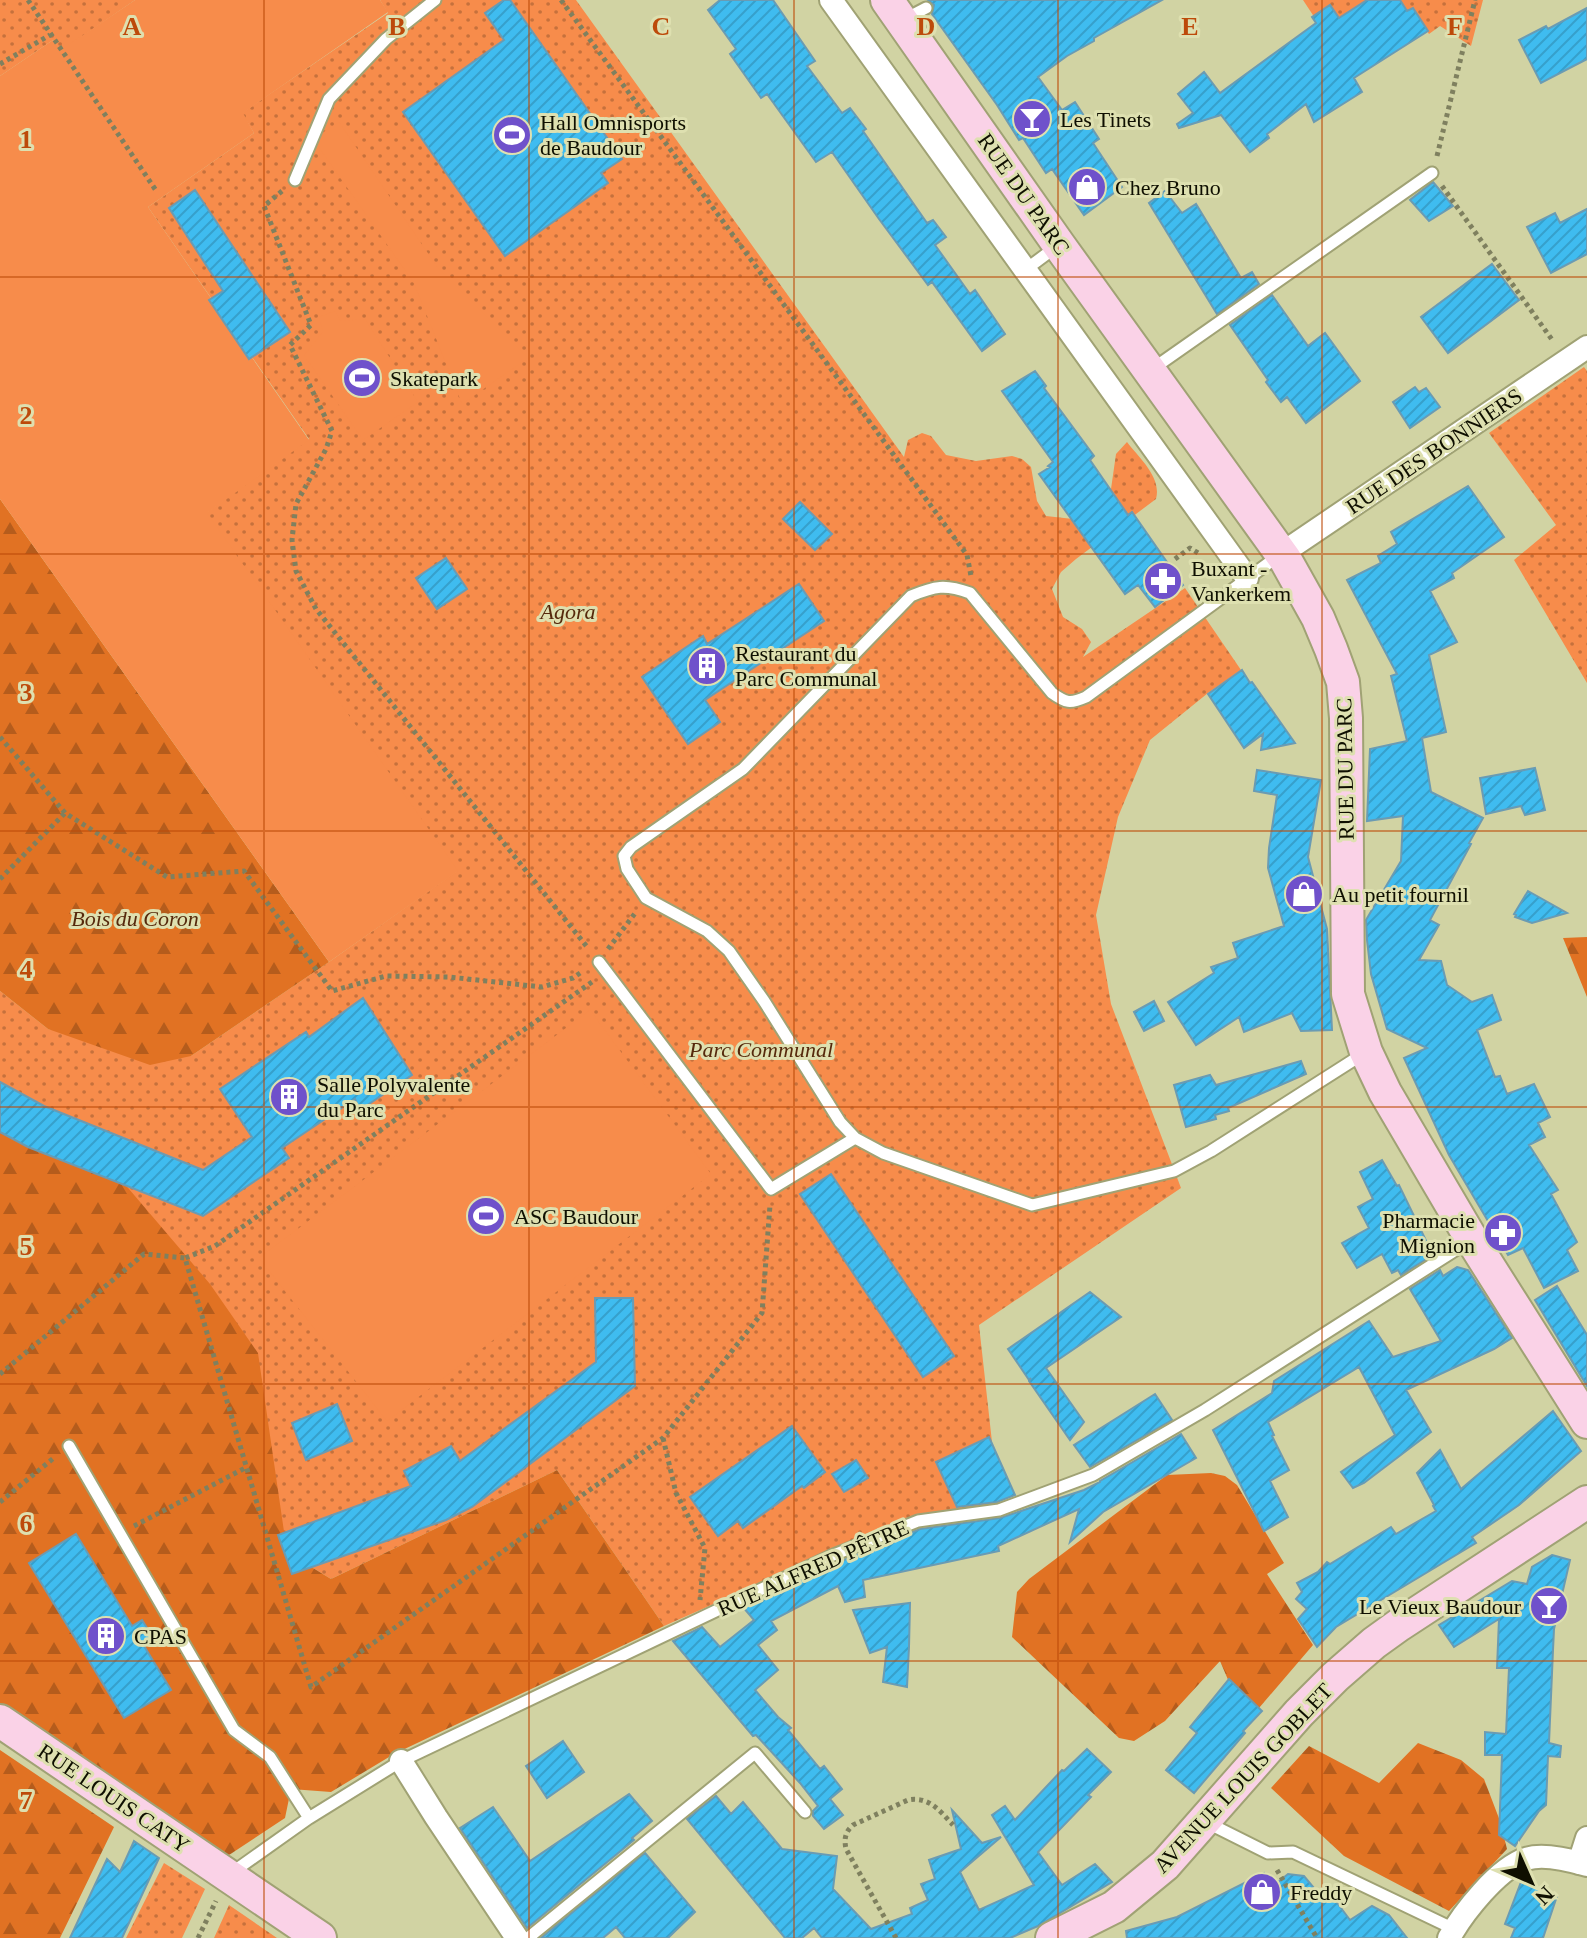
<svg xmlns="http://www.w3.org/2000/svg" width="1587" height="1938" font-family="'Times New Roman',serif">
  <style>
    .grass { fill: url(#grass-dots) }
    .forest { fill: url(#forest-firs) }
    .garden { fill: #f78c4b }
    .building { fill: url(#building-hatch); stroke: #6a9bb3; stroke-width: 2 }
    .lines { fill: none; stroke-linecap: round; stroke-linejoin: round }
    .lane-casing { stroke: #a0a274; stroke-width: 15 }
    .street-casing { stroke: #a0a274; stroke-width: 26 }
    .secondary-casing { stroke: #a0a274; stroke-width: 36 }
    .path { stroke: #7f805f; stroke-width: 5; stroke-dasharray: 4 4; stroke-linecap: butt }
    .lane { stroke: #fff; stroke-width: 11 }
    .street { stroke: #fff; stroke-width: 22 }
    .secondary { stroke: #fad2e7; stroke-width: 32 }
    .grid { fill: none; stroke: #bd4a0a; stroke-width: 2; stroke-opacity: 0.55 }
    .labels { text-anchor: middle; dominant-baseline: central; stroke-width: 6; stroke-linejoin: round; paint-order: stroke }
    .poi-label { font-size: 22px; fill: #0f0f01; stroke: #dee0b0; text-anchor: start }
    .street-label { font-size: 22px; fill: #0f0f01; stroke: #dee0b0 }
    .park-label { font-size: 22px; font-style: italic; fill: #56290c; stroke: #dee0b0 }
    .grid-label { font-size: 26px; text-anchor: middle; font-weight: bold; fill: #bd4a0a; stroke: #dee0b0; stroke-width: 6; stroke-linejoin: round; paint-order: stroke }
  </style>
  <defs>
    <pattern id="grass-dots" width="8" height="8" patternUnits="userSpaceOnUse" patternTransform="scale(2)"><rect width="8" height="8" fill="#f78c4b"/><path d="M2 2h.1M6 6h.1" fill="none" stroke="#c6713c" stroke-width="1.8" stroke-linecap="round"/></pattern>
    <pattern id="forest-firs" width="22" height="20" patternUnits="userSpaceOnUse" patternTransform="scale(2)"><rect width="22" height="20" fill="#e17223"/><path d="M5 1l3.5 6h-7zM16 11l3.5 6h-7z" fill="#b55c1c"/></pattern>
    <pattern id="building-hatch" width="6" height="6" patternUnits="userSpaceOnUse" patternTransform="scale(2)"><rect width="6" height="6" fill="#3fbcf0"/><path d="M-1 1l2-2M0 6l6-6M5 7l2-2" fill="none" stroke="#36a0cc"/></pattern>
  </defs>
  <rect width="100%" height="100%" fill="#d1d3a3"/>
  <path class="grass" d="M0 0H135L61 51 53 40 0 76Z
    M380 0H576L904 457 908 440 922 433 931 436 946 455 976 461 1012 456 1022 459 1031 467 1037 501 1046 516 1073 519 1111 489 1116 454 1127 442C1139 458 1162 477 1156 499L1076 559 1061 572 1052 589 1063 617 1082 629 1091 642 1083 657 1185 588 1241 670 1208 693 1150 740 1118 817 1096 915 1111 1004 1181 1188 979 1325 999 1505 912 1516 664 1626 557 1470 331 1579 287 1552 0 1131V991L48 1029 191 1056 329 962 457 871 206 513 309 439 148 207 254 133 242 113 388 13Z
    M1303 0H1371L1340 56Z
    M1399 0H1483L1471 46 1440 26 1429 34 1413 10 1407 13Z
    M1584 367 1587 371V683L1514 560 1556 525 1489 433Z
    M164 1863 205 1889 182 1938H126Z
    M229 1905 277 1938H214Z"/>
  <path class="forest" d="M0 499 329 962 191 1056 150 1065 48 1029 0 991Z
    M1587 937V997L1563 938Z
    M0 1131 123 1182 210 1284 258 1353 287 1552 331 1579 557 1470 664 1626 394 1754 331 1792 291 1789 285 1818 226 1857 0 1706Z
    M1211 1473 1225 1476 1237 1485 1284 1563 1267 1574 1313 1645 1259 1708 1229 1682 1220 1661 1165 1721 1134 1741 1119 1738 1012 1637 1017 1592 1029 1579 1167 1475Z
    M1418 1743 1461 1760 1484 1779 1500 1821 1507 1849 1449 1911 1344 1856 1271 1788 1309 1746 1379 1783Z
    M0 1750 114 1827 60 1938H0Z"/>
  <path class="garden" d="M135 0H380L388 12 243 113 254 133 148 207 309 440 207 513 458 871 329 962 0 499V76L53 40 61 50Z
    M339 122 438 268 528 358 462 404 414 283 313 139Z
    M335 311 340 321 365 319 418 402 363 440 304 355 323 332 319 317Z
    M590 1010 711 1174 387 1421 259 1258Z"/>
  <path class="building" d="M504 0H510L622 159 601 173 608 183 505 256 403 112 504 40 485 13Z
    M720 0H773L815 61 807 66 842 113 850 108 866 129 863 131 927 223 933 220 946 237 935 245 970 294 975 290 1005 334 982 351 932 282 928 285 879 219 832 152 816 162 767 94 761 98 730 54 736 49 708 10Z
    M928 0H1162L1094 38V41L1067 56 1038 77 1062 110 1075 102 1099 139 1093 143 1122 187 1084 215 1052 169 1046 173 1023 138 1019 140 997 105 932 14 934 5Z
    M1367 0H1400L1407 11 1413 8 1428 31 1354 78 1362 92 1314 122 1306 104 1267 134 1269 138 1250 152 1221 115 1179 128 1177 124 1193 113 1178 94 1204 72 1220 93 1316 23 1312 17 1330 5 1339 18Z
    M1587 8V59L1541 83 1519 40 1546 26 1548 29Z
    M1433 182 1453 206 1429 221 1410 200Z
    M195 190 290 332 249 359 209 300 223 291 169 208Z
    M1165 191 1182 213 1196 204 1241 278 1252 272 1259 284 1217 314 1149 203Z
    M1587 209V254L1551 273 1527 227 1555 213 1560 223Z
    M1492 264 1519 300 1448 353 1421 317Z
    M1272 295 1308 346 1325 333 1360 381 1306 423 1287 397 1281 402 1266 382 1268 380 1230 325Z
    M1035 371 1046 386 1044 388 1094 456 1090 460 1128 515 1132 512 1183 585 1155 607 1138 585 1125 594 1039 474 1050 467 1048 466 1053 462 1002 391Z
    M1415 387 1419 392 1426 388 1440 407 1410 428 1393 402Z
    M1468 486 1504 537 1452 573 1454 578 1430 591 1457 642 1429 655 1446 732 1422 738 1431 792 1483 818 1469 843 1471 844 1430 920 1439 925 1419 960 1441 961 1447 985 1472 1002 1492 995 1501 1020 1477 1030 1495 1077 1500 1076 1507 1094 1534 1084 1550 1117 1538 1123 1545 1137 1529 1145 1558 1190 1551 1194 1577 1242 1567 1250 1578 1271 1544 1288 1523 1248 1508 1255 1449 1155 1404 1058 1427 1048 1387 1029 1371 974 1367 940 1366 920 1401 861 1403 816 1367 821 1370 749 1407 741 1391 676 1397 674 1347 580 1381 563 1378 556 1397 544 1391 532Z
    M800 502 832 534 815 550 783 519Z
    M446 558 467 589 437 609 416 578Z
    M799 584 824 621 705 700 720 722 688 744 642 677 703 636 707 644Z
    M1242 670 1250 683 1252 682 1295 743 1261 750 1263 734 1244 748 1208 694Z
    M1535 768 1545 810 1525 815 1521 806 1486 814 1480 778Z
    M1257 770 1321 780 1308 857 1327 929 1332 1030 1301 1031 1292 1013 1244 1032 1239 1017 1196 1045 1168 1002 1214 973 1211 967 1238 958 1233 943 1284 926 1268 868 1269 848 1277 795 1254 791Z
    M1528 891 1567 913 1532 923 1515 917 1516 915 1514 914Z
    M363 998 412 1075 360 1110 355 1099 282 1148 289 1158 203 1216 28 1147 0 1132V1082L44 1106 203 1170 252 1137 220 1089 306 1032 309 1037Z
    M1154 1001 1164 1021 1144 1031 1134 1012Z
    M1301 1061 1306 1074 1228 1108 1229 1111 1215 1115 1216 1119 1186 1127 1174 1085 1210 1075 1216 1085Z
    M1382 1160 1397 1186 1399 1185 1433 1255 1401 1275 1398 1270 1392 1273 1382 1254 1357 1268 1342 1243 1369 1228 1358 1207 1373 1199 1360 1172Z
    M831 1174 954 1356 923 1377 800 1194Z
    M1457 1267 1468 1270 1512 1338 1494 1349 1406 1390 1431 1432 1364 1483 1353 1488 1341 1472 1395 1435 1359 1367 1268 1422 1274 1435 1272 1436 1289 1470 1270 1481 1288 1517 1264 1531 1213 1430 1272 1393 1274 1381 1369 1321 1393 1357 1441 1341 1410 1289 1440 1270 1443 1276Z
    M1557 1286 1587 1335V1386L1535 1300Z
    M1090 1292 1121 1317 1046 1368 1084 1422 1070 1440 1029 1381 1031 1378 1029 1380 1008 1349Z
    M595 1298H633L635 1386 472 1507 446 1520 292 1574 278 1535 411 1486 404 1471 451 1446 460 1461 596 1362Z
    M1155 1394 1172 1420 1090 1467 1074 1445Z
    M337 1404 352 1441 306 1460 292 1423Z
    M1553 1411 1581 1451 1519 1505 1472 1537 1476 1543 1336 1627 1317 1647 1298 1619 1307 1609 1296 1599 1302 1592 1297 1583 1318 1572 1327 1562 1330 1564 1391 1527 1396 1534 1436 1511 1433 1506 1434 1505 1417 1473 1440 1450 1461 1489Z
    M792 1426 825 1472 804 1488 802 1486 743 1528 738 1521 718 1536 690 1497Z
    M1181 1434 1196 1458 1103 1512 1070 1542 1079 1509 998 1546 999 1551 863 1580 865 1597 845 1602 838 1586 771 1621 777 1630 758 1645 778 1670 755 1690 778 1717 791 1728 788 1730 820 1769 824 1766 842 1789 830 1799 843 1815 824 1829 813 1816V1811L818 1806 800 1783 756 1735 753 1736 673 1641 702 1627 720 1647 754 1620 743 1607 834 1564 920 1529 1000 1518 1084 1490 1100 1482V1481Z
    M989 1437 1015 1495 997 1502 957 1507 936 1462Z
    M856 1460 868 1478 844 1492 832 1474Z
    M76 1534 132 1626 142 1620 154 1639 144 1646 171 1690 124 1718 29 1563Z
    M1552 1555 1570 1560 1554 1629 1553 1650 1549 1743 1561 1746 1560 1757 1548 1756 1546 1805 1539 1811 1515 1846 1499 1835 1502 1755H1485V1732L1506 1734 1509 1668H1497L1499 1619 1454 1647 1439 1625 1512 1581 1527 1584 1532 1567Z
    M910 1603 909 1647 907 1687 883 1682 887 1647 870 1653 853 1610Z
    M1229 1679 1262 1711 1243 1731 1245 1733 1194 1793 1166 1770 1197 1733 1190 1727Z
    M563 1741 584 1772 547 1798 526 1766Z
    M1087 1749 1111 1772 1088 1795 1091 1797 1038 1852 1062 1885 1095 1864 1112 1882 1038 1926 1010 1938H822L814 1928 802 1938H785L687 1819 716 1796 731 1814 743 1802 782 1849 837 1856 833 1889 871 1929 912 1914 910 1908 928 1900 921 1884 935 1879 929 1860 961 1849 952 1810 982 1843 1001 1837 960 1872 979 1910 1034 1885 992 1815 1005 1806 1015 1820 1062 1770 1064 1771Z
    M629 1794 652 1821 632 1838 634 1840 527 1928 460 1828 493 1807 530 1861Z
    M134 1841 159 1858 122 1938H70L107 1859 120 1872Z
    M645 1853 695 1912 668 1938H625L616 1927 603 1938H541Z
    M1264 1873 1272 1887 1288 1874 1304 1876 1318 1893 1326 1888 1350 1920 1372 1906 1389 1915 1407 1938H1127L1126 1931 1177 1917Z
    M1521 1882 1557 1896 1543 1938H1511L1515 1928 1505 1924Z"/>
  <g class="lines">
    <defs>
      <path id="lane" d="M905 19 926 8
        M295 180 329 99 386 39 435 0
        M1025 270 1056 247
        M1151 370 1432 173
        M1281 554 1086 697C1070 704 1066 703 1052 693L970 593C945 584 935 586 911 596L743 769 631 847 624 856 627 869 646 898 707 931 729 951 764 1001 840 1122 855 1138 883 1153 1032 1205 1174 1171 1211 1151 1363 1054
        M599 962 771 1189 855 1138
        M69 1446 234 1730 270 1757 309 1818
        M1206 1822 1268 1853 1293 1852 1454 1929
        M230 1874 309 1818 401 1761 831 1556 918 1521 999 1510 1093 1475 1205 1410 1468 1242
        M528 1938 755 1753 805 1812"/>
      <path id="street" d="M831 0 1247 578
        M1281 554 1587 347
        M401 1761 436 1817 517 1938
        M1579 1863 1587 1838
        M1449 1938C1463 1913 1498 1868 1526 1859 1543 1853 1570 1860 1587 1865"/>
      <path id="secondary" d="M887 0 1059 245 1285 559 1318 618 1331 649 1343 682 1346 718 1348 994 1366 1052 1385 1092 1472 1240 1587 1422
        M0 1721 320 1938
        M1052 1938 1114 1907 1165 1865 1299 1713 1335 1677 1374 1643 1399 1625 1587 1502"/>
    </defs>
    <use href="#lane" class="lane-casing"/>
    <use href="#street" class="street-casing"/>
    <use href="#secondary" class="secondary-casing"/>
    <path class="path" d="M28 0 157 192
      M561 0 967 555 971 576
      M0 64 50 35
      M1437 156 1475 0
      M1442 186 1553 341
      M282 191 264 206 311 325 290 345 332 431 326 449 296 504 292 540 296 571 316 609 588 948
      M1175 559 1190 548 1198 553
      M0 737 65 813 167 877 244 871 332 991 386 976 449 977 542 987 573 978 583 971
      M0 879 65 813
      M608 949 636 912
      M592 982 215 1246 185 1258 311 1687 663 1438 762 1313 770 1205
      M0 1374 144 1254 185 1258
      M663 1438 676 1493 705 1548 700 1600
      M0 1502 55 1457
      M134 1526 247 1467
      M1277 1870 1317 1938
      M198 1938 216 1901
      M896 1938 846 1849C844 1839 845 1832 853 1825L908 1800C929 1796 940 1811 953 1825"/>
    <use href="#lane" class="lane"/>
    <use href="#street" class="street"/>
    <use href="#secondary" class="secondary"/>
  </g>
  <path class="grid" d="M264 0V1938M529 0V1938M794 0V1938M1058 0V1938M1322 0V1938M0 277H1587M0 554H1587M0 831H1587M0 1107H1587M0 1384H1587M0 1661H1587"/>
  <defs>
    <symbol id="bar-disc" viewBox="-11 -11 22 22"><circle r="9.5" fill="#6f51cb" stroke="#dee0b0"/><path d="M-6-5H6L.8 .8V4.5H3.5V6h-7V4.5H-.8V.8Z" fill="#fff"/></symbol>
    <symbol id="stadium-disc" viewBox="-11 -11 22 22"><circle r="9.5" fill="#6f51cb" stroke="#dee0b0"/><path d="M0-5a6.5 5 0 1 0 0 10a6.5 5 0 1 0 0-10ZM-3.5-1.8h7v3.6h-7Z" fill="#fff"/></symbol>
    <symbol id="shop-disc" viewBox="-11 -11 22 22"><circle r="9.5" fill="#6f51cb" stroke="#dee0b0"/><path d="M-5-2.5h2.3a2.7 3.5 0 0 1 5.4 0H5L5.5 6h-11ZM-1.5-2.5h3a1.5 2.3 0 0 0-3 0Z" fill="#fff"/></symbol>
    <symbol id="pharmacy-disc" viewBox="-11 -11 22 22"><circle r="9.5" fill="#6f51cb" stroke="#dee0b0"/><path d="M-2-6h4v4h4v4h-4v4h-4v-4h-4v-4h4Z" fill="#fff"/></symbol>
    <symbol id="building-disc" viewBox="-11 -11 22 22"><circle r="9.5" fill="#6f51cb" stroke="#dee0b0"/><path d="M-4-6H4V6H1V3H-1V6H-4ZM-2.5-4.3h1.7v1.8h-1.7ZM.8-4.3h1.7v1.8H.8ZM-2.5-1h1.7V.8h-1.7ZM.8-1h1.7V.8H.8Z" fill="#fff"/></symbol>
  </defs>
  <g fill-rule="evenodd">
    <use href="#bar-disc" x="1010" y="97" width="44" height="44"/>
    <use href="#stadium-disc" x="490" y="113" width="44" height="44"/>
    <use href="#shop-disc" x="1065" y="165" width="44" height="44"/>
    <use href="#stadium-disc" x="340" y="356" width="44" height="44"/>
    <use href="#pharmacy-disc" x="1141" y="559" width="44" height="44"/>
    <use href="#building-disc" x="685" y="644" width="44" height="44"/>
    <use href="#shop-disc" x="1282" y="872" width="44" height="44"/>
    <use href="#building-disc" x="267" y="1075" width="44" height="44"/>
    <use href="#stadium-disc" x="464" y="1194" width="44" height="44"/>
    <use href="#pharmacy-disc" x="1481" y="1211" width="44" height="44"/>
    <use href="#bar-disc" x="1527" y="1584" width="44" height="44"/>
    <use href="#building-disc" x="84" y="1614" width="44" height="44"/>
    <use href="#shop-disc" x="1240" y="1870" width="44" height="44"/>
  </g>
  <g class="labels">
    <g class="poi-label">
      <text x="1060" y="119">Les Tinets</text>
      <text x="540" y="122">Hall Omnisports<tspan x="540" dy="25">de Baudour</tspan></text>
      <text x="1115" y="187">Chez Bruno</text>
      <text x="390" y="378">Skatepark</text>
      <text x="1191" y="568">Buxant -<tspan x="1191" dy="25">Vankerkem</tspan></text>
      <text x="735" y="653">Restaurant du<tspan x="735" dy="25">Parc Communal</tspan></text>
      <text x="1332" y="894">Au petit fournil</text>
      <text x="317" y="1084">Salle Polyvalente<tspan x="317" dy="25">du Parc</tspan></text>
      <text x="514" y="1216">ASC Baudour</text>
      <text x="1475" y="1220" text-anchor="end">Pharmacie<tspan x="1475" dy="25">Mignion</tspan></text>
      <text x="1521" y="1606" text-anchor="end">Le Vieux Baudour</text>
      <text x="134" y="1636">CPAS</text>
      <text x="1290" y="1892">Freddy</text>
    </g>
    <g class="street-label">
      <text transform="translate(1024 194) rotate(55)">RUE DU PARC</text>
      <text transform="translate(1434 451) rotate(-34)">RUE DES BONNIERS</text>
      <text transform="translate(1345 769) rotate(-91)">RUE DU PARC</text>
      <text transform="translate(813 1568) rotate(-24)">RUE ALFRED PÊTRE</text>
      <text transform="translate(1243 1778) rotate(-47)">AVENUE LOUIS GOBLET</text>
      <text transform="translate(114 1798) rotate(34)">RUE LOUIS CATY</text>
    </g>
    <g class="park-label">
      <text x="568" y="611">Agora</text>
      <text x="135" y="918">Bois du Coron</text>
      <text x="761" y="1049">Parc Communal</text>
    </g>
  </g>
  <g class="grid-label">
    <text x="132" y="35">A</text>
    <text x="397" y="35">B</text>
    <text x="661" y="35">C</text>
    <text x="926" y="35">D</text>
    <text x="1190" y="35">E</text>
    <text x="1455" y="35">F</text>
    <text x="26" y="148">1</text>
    <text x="26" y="424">2</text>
    <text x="26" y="701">3</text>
    <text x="26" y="978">4</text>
    <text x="26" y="1255">5</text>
    <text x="26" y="1532">6</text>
    <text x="26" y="1809">7</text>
  </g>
  <g transform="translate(1531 1882) rotate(135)" stroke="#dee0b0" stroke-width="6" paint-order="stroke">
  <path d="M0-6L14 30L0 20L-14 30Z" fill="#0f0f01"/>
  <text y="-12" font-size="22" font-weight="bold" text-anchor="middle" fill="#0f0f01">N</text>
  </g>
</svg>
